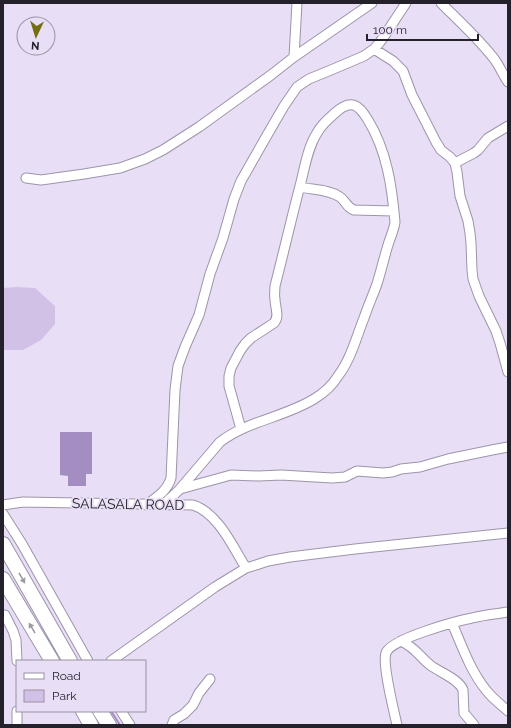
<svg xmlns="http://www.w3.org/2000/svg" width="511" height="728" font-family="Raleway,sans-serif">
  <style>
    .green { fill: #d1c1e6 }
    .water { fill: #a48dc1 }
    .lines { fill: none; stroke-linecap: round; stroke-linejoin: round }
    .stream { stroke: #a48dc1; stroke-width: 2 }
    .minor-casing { stroke: #9e94aa; stroke-width: 11 }
    .trunk-casing { stroke: #9e94aa; stroke-width: 16 }
    .minor { stroke: #fff; stroke-width: 9 }
    .trunk { stroke: #fff; stroke-width: 14 }
    .oneway { fill: #9d9b9f }
    .labels { text-anchor: middle; dominant-baseline: central; stroke-width: 4; stroke-linejoin: round; paint-order: stroke }
    .street-label { font-size: 14px; fill: #25212a; stroke: #e8def5 }
  </style>
  <rect width="100%" height="100%" fill="#e8def5"/>
  <path class="green" d="M16 287 35 288 55 306V324L41 340 23 350H3V288Z"/>
  <path class="water" d="M60 432H92V474H86V486H68V476L60 475Z"/>
  <g class="lines">
    <path class="stream" d="M111 711 120 725"/>
    <defs>
      <path id="minor" d="M441 3C459 21 480 40 495 60 500 67 503 75 508 82
        M374 49 393 61 403 71 412 95 436 142 441 150 450 157 455 163 457 172 460 196 468 221 470 233 471 243 472 270 473 279 479 296 496 331 500 343 508 372
        M294 57 297 3
        M455 163 474 153 478 150 488 138 508 126
        M26 178 41 180 84 174 120 168 145 159 163 150 199 127 271 75 294 57 372 3
        M300 187C313 190 328 189 340 197 346 201 346 207 354 210L394 211
        M180 489 231 475 259 476 281 475 332 478 345 477 357 471 383 473 392 472 401 469 420 467 448 459 492 450 508 447
        M3 505 23 502 193 505C218 513 233 547 246 568
        M146 505C157 497 167 491 171 478L175 390 178 366 185 347 199 315 210 274 223 238 234 199 241 181 266 137 284 106 297 87 309 79 331 70 364 56 374 49 380 42 385 35 406 3
        M163 505 179 490 220 442C247 421 285 417 314 399 324 393 332 386 338 376 351 359 356 338 364 318 368 306 373 295 377 284 381 271 384 258 388 245 390 238 394 230 395 222 392 187 387 151 368 120 359 105 351 98 335 113 328 119 321 125 317 133 308 147 305 166 301 182 292 216 284 251 275 286 275 290 274 295 275 299 275 308 280 316 274 323L251 338 245 344 240 351 231 368 229 376V386L241 429
        M3 514 22 544 88 661
        M5 615 13 631 16 640 17 661
        M452 623C462 646 470 670 486 690 492 698 500 704 508 711
        M401 641C416 648 419 656 430 665 439 672 459 679 463 690L464 713 474 725
        M111 661 215 587 246 568 256 565 268 561 290 557 355 549 508 533
        M121 711 130 725
        M17 725V711
        M172 725 174 720 184 714 193 705 199 693 210 679
        M397 725C394 711 382 664 386 653 390 639 457 621 472 618 484 615 496 614 508 612"/>
      <path id="trunk" d="M3 544 70 661
        M3 579 52 661
        M83 711 91 725
        M100 711 109 725"/>
    </defs>
    <use href="#minor" class="minor-casing"/>
    <use href="#trunk" class="trunk-casing"/>
    <use href="#minor" class="minor"/>
    <use href="#trunk" class="trunk"/>
  </g>
  <defs><path id="oneway-solid" d="M-6-.8H1V-3.2L6.5 0L1 3.2V.8H-6Z"/></defs>
  <g class="oneway">
    <use href="#oneway-solid" transform="translate(22 578) rotate(60)"/>
    <use href="#oneway-solid" transform="translate(32 628) rotate(-121)"/>
  </g>
  <g class="labels">
    <g class="street-label">
      <text transform="translate(128 504) rotate(1)">SALASALA ROAD</text>
    </g>
  </g>
  <rect width="511" height="728" fill="none" stroke="#25212a" stroke-width="8"/>
  <rect x="16" y="660" width="130" height="52" fill="#e8def5" stroke="#9a92a4"/>
  <rect x="24" y="673" width="20" height="6" fill="#ffffff" stroke="#9a92a4"/>
  <text x="52" y="680" font-size="12" fill="#25212a">Road</text>
  <rect x="24" y="690" width="20" height="12" fill="#d1c1e6" stroke="#9a92a4"/>
  <text x="52" y="700" font-size="12" fill="#25212a">Park</text>
  <g transform="translate(36 36) rotate(184)"><circle r="19" fill="#e8def5" stroke="#9a92a4"/>
  <path d="M0-3L7 15L0 10L-7 15Z" fill="#736e0e"/>
  <text y="-6" font-size="11" font-weight="bold" text-anchor="middle" fill="#25212a">N</text>
  </g>
  <path d="M367 34v6h111v-6" fill="none" stroke="#25212a" stroke-width="2"/>
  <text x="373" y="34" font-size="12" fill="#25212a" stroke="#e8def5" stroke-width="3" paint-order="stroke">100 m</text>
</svg>
